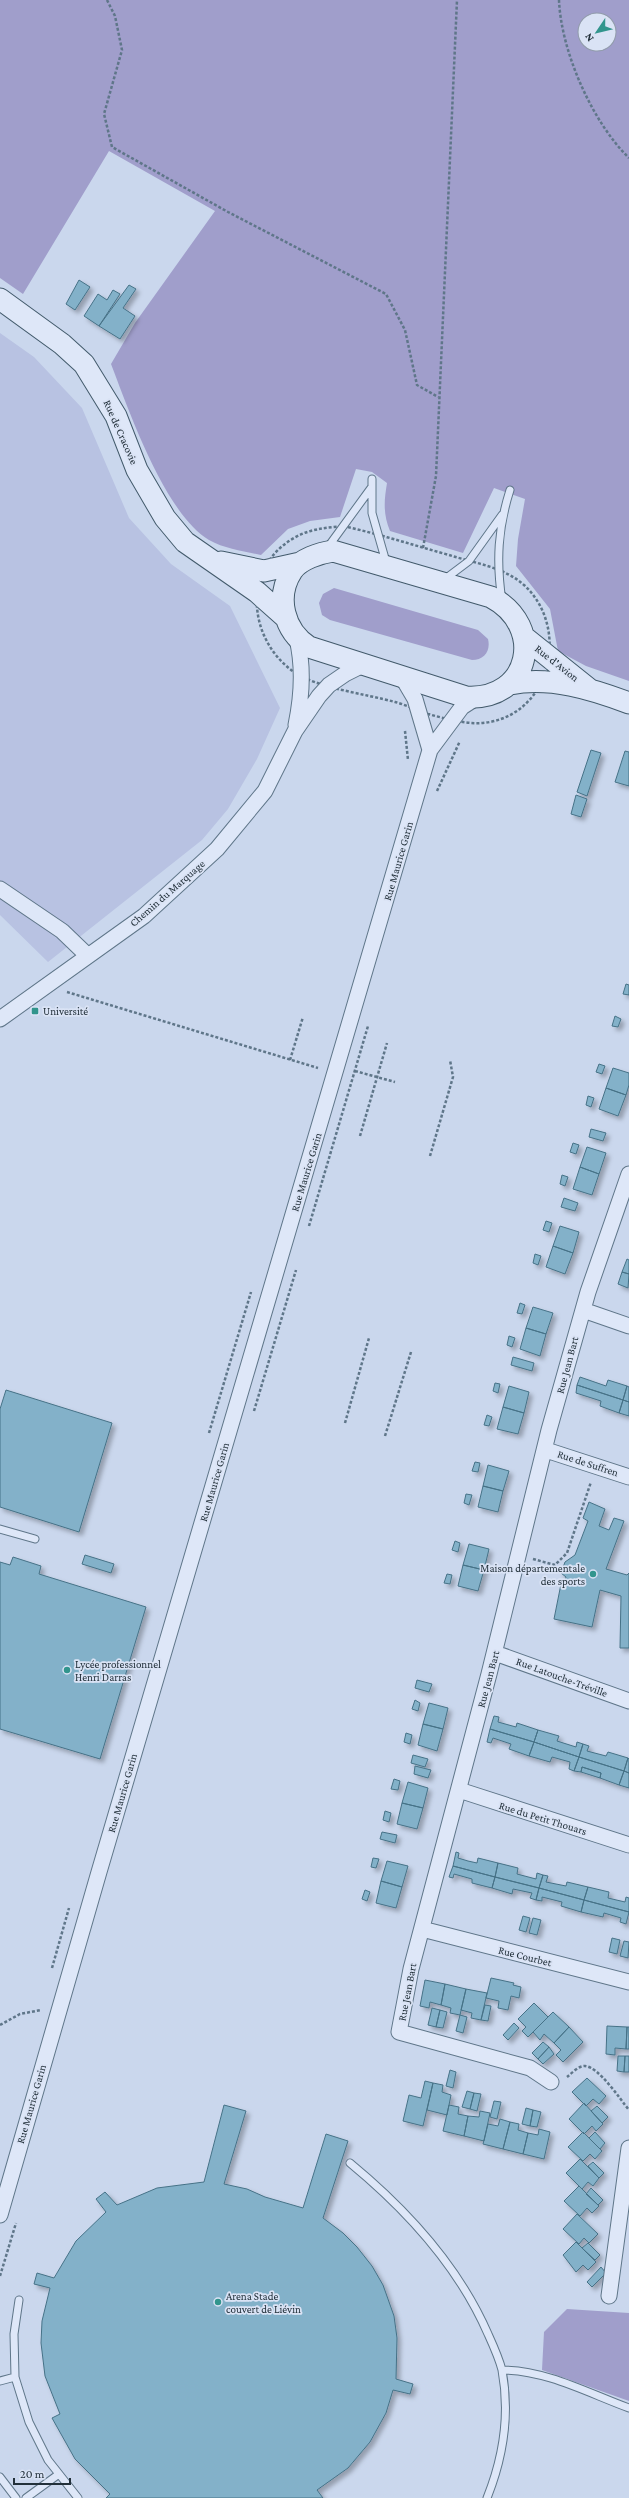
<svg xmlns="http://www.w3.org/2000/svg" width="629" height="2498" font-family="'Crimson Pro',serif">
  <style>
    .farmland { fill: #b8c2e2 }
    .green { fill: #a09ecb; fill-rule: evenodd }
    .building { fill: #83b1c9; stroke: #467287; filter: url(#shadow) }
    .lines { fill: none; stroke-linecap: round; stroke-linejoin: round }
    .lane-casing { stroke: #5f7689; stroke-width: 9 }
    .street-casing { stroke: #5f7689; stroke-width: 17 }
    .secondary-casing { stroke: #425a6b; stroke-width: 23 }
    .path { stroke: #5f7689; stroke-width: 2.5; stroke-dasharray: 3 2; stroke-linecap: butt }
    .lane { stroke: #dee7f8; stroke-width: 7 }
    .street { stroke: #dee7f8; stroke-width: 15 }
    .secondary { stroke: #dee7f8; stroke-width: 21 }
    .poi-dot { fill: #32958d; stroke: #dae3f5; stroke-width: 1.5 }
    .labels { text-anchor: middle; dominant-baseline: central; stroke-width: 3.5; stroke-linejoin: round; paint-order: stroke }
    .street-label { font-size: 11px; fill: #22303a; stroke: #dae3f5 }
    .poi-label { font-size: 11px; fill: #22303a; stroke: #dae3f5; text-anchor: start }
  </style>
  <defs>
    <filter id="shadow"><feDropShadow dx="3.5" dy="3.5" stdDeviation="2" flood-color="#0004"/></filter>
  </defs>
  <rect width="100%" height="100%" fill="#cad7ed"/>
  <path class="farmland" d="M0 333 34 357 82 408 129 518 171 564 230 606 280 708 257 759 228 809 202 840 48 962 0 915Z"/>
  <path class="green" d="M0 0H629V681L586 666 558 651 550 609 516 566 518 539 525 499 494 488 463 553 390 531C383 514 384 501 387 483L372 472 356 469 340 517 310 521 288 529 261 555C244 551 225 549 209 540 165 514 129 411 111 364L135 323 215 211 109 151 23 294 0 278ZM585 20H609V44H585Z
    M334 588 478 630 488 639C491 651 484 660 472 660L330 620 322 615 319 603 323 594Z
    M567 2309 629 2313V2401L542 2370 544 2332Z"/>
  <path class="building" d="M79 280 90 287 75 310 66 304Z
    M129 285 136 289 123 308 135 316 120 339 99 326Z
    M113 290 120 294 99 326 84 316 98 294 107 300Z
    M591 750 601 753 587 796 577 792Z
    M625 751 629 752V786L615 782Z
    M576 795 587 799 581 817 571 814Z
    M626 984 629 985V995L623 994Z
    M615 1016 621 1019 618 1027 612 1026Z
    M599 1064 605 1066 602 1074 596 1072Z
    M613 1068 629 1073V1085L626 1095 606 1088Z
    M606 1088 626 1095 618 1116 599 1109Z
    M588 1096 594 1098 591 1107 586 1105Z
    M591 1129 606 1133 603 1141 589 1137Z
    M573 1143 579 1145 576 1154 570 1152Z
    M587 1147 606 1153 599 1174 580 1167Z
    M580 1167 599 1174 592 1195 573 1189Z
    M562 1175 568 1177 565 1186 560 1184Z
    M564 1198 578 1203 575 1211 561 1207Z
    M546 1221 552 1223 549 1232 543 1230Z
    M560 1226 579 1232 573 1253 553 1246Z
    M553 1246 573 1253 565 1274 546 1267Z
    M535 1254 541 1256 538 1265 533 1263Z
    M627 1259 629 1260V1274L622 1272Z
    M622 1272 629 1274 628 1288 618 1284Z
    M520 1303 525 1305 522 1314 517 1313Z
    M533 1307 553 1313 546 1334 526 1328Z
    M526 1328 546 1334 540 1356 520 1349Z
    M509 1336 515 1338 512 1347 507 1345Z
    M513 1357 534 1363 532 1371 511 1365Z
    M580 1377 606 1386 608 1380 627 1386 623 1400 577 1385Z
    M495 1383 500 1384 498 1393 493 1391Z
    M577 1385 623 1400 619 1413 600 1406 601 1401 576 1393Z
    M509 1386 529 1392 524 1413 503 1407Z
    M627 1386 629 1387V1402L623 1400Z
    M6 1390 112 1423 79 1532 0 1507V1409Z
    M623 1400 629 1402V1416L619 1413Z
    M503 1407 524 1413 518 1434 497 1429Z
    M487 1415 492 1417 489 1426 484 1425Z
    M475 1462 480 1463 478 1472 472 1471Z
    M488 1465 509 1471 503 1491 483 1486Z
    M483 1486 503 1491 498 1512 478 1507Z
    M466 1494 472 1495 469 1505 464 1503Z
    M589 1502 605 1509 599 1526 609 1530 614 1518 624 1521 606 1569 627 1575 629 1573V1648H620L621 1596 600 1590 592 1627 554 1619 561 1584H564L566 1577 561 1573 565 1562 575 1555 588 1521 583 1518Z
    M455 1541 460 1543 458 1552 452 1550Z
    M469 1544 489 1549 484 1570 463 1565Z
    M85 1555 114 1564 111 1573 82 1564Z
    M13 1557 41 1566 39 1574 146 1607 100 1759 0 1729V1562L10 1565Z
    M463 1565 484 1570 478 1591 458 1586Z
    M447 1574 452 1575 450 1584 444 1583Z
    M417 1680 432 1684 429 1692 415 1688Z
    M415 1700 420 1703 418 1711 412 1709Z
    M429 1703 448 1708 443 1729 423 1724Z
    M494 1716 499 1717 498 1722 516 1727 517 1723 538 1730 534 1742 490 1729Z
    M423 1724 443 1729 437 1751 418 1745Z
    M490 1729 534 1742 529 1756 509 1749 511 1744 493 1738 491 1743 487 1742Z
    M538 1730 559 1736 557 1741 576 1747 577 1742 583 1744 579 1757 534 1742Z
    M406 1733 412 1735 410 1744 404 1742Z
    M534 1742 579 1757 574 1771 569 1769 570 1762 552 1757 550 1762 529 1756Z
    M583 1744 589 1746 587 1751 606 1756 608 1752 628 1758 624 1771 579 1757Z
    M413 1755 428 1759 425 1767 411 1763Z
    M579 1757 624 1771 619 1785 600 1778 601 1773 582 1767 581 1772 574 1771Z
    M628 1758 629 1759V1773L624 1771Z
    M415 1766 431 1770 428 1778 414 1774Z
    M582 1767 601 1773 600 1778 581 1772Z
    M624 1771 629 1773V1788L619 1785Z
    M394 1779 400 1781 398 1790 391 1789Z
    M408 1782 428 1788 423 1808 402 1803Z
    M402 1803 423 1808 417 1829 397 1824Z
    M385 1811 391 1813 389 1822 383 1820Z
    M382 1832 397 1835 395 1843 380 1839Z
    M456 1852 459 1853 458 1858 468 1861 477 1863 478 1858 498 1863 495 1877 453 1866Z
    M373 1858 379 1859 376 1868 371 1867Z
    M387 1861 408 1866 402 1887 381 1881Z
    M498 1863 518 1868 517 1874 536 1879 537 1873 543 1875 539 1888 495 1877Z
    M453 1866 495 1877 492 1888 472 1883V1879L454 1874 453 1878 449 1877Z
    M543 1875 548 1876 546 1882 566 1886 567 1882 588 1887 584 1900 539 1888Z
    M495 1877 539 1888 536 1900 530 1898 532 1893 513 1889 512 1894 492 1888Z
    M381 1881 402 1887 396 1908 376 1903Z
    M588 1887 609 1892 608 1898 625 1902 626 1897 629 1898V1912L584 1900Z
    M539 1888 584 1900 581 1912 561 1906 562 1902 542 1897V1901L536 1900Z
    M365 1890 370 1892 367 1901 362 1899Z
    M584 1900 629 1912 626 1924 620 1922 621 1918 604 1913 603 1917 581 1912Z
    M523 1916 530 1918 526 1932 519 1930Z
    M533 1918 541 1920 537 1935 529 1933Z
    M612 1938 620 1940 617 1954 609 1952Z
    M624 1941 629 1942 628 1958 620 1956Z
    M491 1978 514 1983 513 1985 521 1987 519 1998 511 1996 508 2010 498 2008 499 2001 486 1998Z
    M425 1980 445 1984 441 2005 430 2002 429 2008 420 2006Z
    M445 1984 466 1989 460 2015 450 2013 451 2008 441 2005Z
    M466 1989 487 1993 481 2020 471 2018 472 2013 461 2010Z
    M534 2003 548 2017 528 2037 522 2031 526 2027 518 2019Z
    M485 2005 491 2006 488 2021 481 2020Z
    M432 2008 440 2010 436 2027 428 2025Z
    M440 2010 447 2012 443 2028 436 2027Z
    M553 2012 569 2027 554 2043 544 2034 540 2040 533 2032Z
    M460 2015 467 2017 463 2033 456 2031Z
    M514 2023 519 2028 508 2040 503 2035Z
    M607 2026 627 2027 626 2049 615 2048V2055L606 2054Z
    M569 2027 583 2042 563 2062 556 2055 561 2050 554 2043Z
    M627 2027H629V2049H626Z
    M543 2042 549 2047 538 2059 532 2053Z
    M549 2047 554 2054 543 2064 538 2059Z
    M618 2056H625L624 2072 617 2071Z
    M625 2056H629V2072H624Z
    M450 2070 456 2072 453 2088 446 2086Z
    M587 2078 606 2096 599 2104 593 2099 586 2106 572 2092Z
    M425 2081 433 2083 423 2126 403 2121 409 2095 421 2098Z
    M433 2083 443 2085 442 2092 451 2095 447 2115 427 2110Z
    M467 2091 474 2093 470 2109 462 2107Z
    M474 2093 481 2094 477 2111 470 2109Z
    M494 2101 501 2102 497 2119 490 2117Z
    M584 2103 603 2124 596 2131 592 2126 584 2134 569 2119Z
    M224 2105 246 2111 224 2184 247 2189 265 2197 303 2208 326 2134 348 2141 323 2218 343 2233 357 2247 372 2266 383 2285 394 2316 397 2338 396 2379 413 2384 410 2394 393 2390 386 2413 370 2442 348 2468 317 2490 323 2498H106L110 2494 75 2459 52 2418 60 2414 45 2376 41 2343 42 2321 50 2288 34 2284 37 2273 54 2278 76 2241 106 2212 96 2199 105 2192 117 2205 157 2188 204 2182Z
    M449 2105 459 2107 458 2114 468 2116 464 2136 443 2131Z
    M597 2106 608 2117 602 2123 591 2111Z
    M526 2108 533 2110 530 2126 522 2124Z
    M533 2110 541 2112 537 2127 530 2126Z
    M480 2111 490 2113 484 2141 464 2136 468 2116 479 2117Z
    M500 2119 510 2122 503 2149 483 2144 488 2124 498 2126Z
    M510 2122 519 2124 518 2130 528 2133 523 2154 503 2149Z
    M539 2129 550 2132 544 2159 523 2154 528 2133 538 2135Z
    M583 2132 602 2151 595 2159 590 2154 583 2161 568 2147Z
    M595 2132 605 2143 600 2149 589 2138Z
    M580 2159 599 2178 593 2186 588 2182 582 2189 566 2173Z
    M593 2162 604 2173 599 2178 588 2166Z
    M579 2186 599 2206 592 2213 587 2208 580 2216 564 2201Z
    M591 2188 603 2200 598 2205 586 2194Z
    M577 2214 598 2234 589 2243 584 2238 579 2244 563 2229Z
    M576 2242 596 2262 588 2270 583 2265 576 2272 563 2255Z
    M588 2243 600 2255 595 2260 582 2248Z
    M601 2267 606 2273 592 2287 587 2282Z"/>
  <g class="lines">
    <defs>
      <path id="lane" d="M372 479V513L386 562
        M328 547 371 488
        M445 579 469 561 502 515
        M502 601C496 561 498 528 510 490
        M0 1529 35 1539
        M350 2163C407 2210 458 2265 488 2334 493 2345 499 2358 502 2370 510 2413 503 2458 487 2498
        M19 2300 14 2334 15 2377 29 2422 48 2460 78 2498
        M502 2370C546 2370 588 2393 629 2408
        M0 2381 15 2377
        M0 2477 16 2498
        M26 2498 59 2474"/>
      <path id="street" d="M402 677 415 699 430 750
        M296 725C302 696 304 668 297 639
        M0 889 62 931 88 956
        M0 1019 144 916 217 849 265 791 295 731 319 696 329 685 345 674 363 665
        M583 1310 629 1326
        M546 1450 629 1477
        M495 1653 629 1701
        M459 1790 629 1845
        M422 1929 629 1982
        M551 2082 530 2068 399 2032 411 1969 489 1674 549 1430 588 1292 629 1174
        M0 2215 99 1872 430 750 462 707 476 698
        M609 2296 629 2148"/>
      <path id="secondary" d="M0 299 62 344 84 364 116 416 137 470 165 518 185 542 257 592 285 617
        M333 551 491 597C546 626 531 701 466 697L309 647C284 631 275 597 292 571 300 559 320 553 333 551Z
        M221 562 264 571 300 563
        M524 637 589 689
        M510 684C550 676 592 689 629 703"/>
    </defs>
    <use href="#lane" class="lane-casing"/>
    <use href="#street" class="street-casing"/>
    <use href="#secondary" class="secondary-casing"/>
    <path class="path" d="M107 0 115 16 122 50 104 114 112 147 228 212 386 294 405 330 417 385 438 397
      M559 0C561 51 592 122 629 158
      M343 526C379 534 413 545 449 555 474 563 504 567 524 585 569 626 553 710 490 722 470 726 447 719 428 714 417 710 406 705 395 702 366 694 317 688 294 672 248 640 241 568 294 538 309 529 325 528 343 526Z
      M423 548 436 476 457 0
      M405 731 408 760
      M437 791 460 741
      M67 992 318 1068
      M290 1060 303 1017
      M355 1071 395 1082
      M360 1136 387 1043
      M430 1156 453 1077 450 1060
      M309 1226 368 1026
      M254 1411 296 1270
      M345 1423 369 1338
      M209 1433 251 1292
      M385 1436 411 1352
      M533 1559 555 1565 567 1553 591 1482
      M52 1968 69 1908
      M0 2025 20 2014 41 2010
      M567 2077C572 2073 578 2066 585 2066 599 2067 620 2099 629 2110
      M0 2276 16 2223"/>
    <use href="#lane" class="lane"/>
    <use href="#street" class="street"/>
    <use href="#secondary" class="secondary"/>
  </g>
  <g class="poi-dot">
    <rect x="31" y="1007" width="8" height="8" rx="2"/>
    <circle cx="593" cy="1574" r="4"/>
    <circle cx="67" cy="1670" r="4"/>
    <circle cx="218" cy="2302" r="4"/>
  </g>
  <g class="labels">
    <g class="street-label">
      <text transform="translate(121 432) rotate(66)">Rue de Cracovie</text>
      <text transform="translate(557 663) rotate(38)">Rue d'Avion</text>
      <text transform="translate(398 861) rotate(-74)">Rue Maurice Garin</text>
      <text transform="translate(167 893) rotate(-41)">Chemin du Marquage</text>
      <text transform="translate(306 1172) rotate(-73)">Rue Maurice Garin</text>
      <text transform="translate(567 1365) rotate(-75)">Rue Jean Bart</text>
      <text transform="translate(588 1463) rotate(18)">Rue de Suffren</text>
      <text transform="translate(214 1482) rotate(-74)">Rue Maurice Garin</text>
      <text transform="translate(562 1677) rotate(20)">Rue Latouche-Tréville</text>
      <text transform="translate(488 1679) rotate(-75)">Rue Jean Bart</text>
      <text transform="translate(122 1793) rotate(-74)">Rue Maurice Garin</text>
      <text transform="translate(543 1818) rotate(17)">Rue du Petit Thouars</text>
      <text transform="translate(525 1956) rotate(14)">Rue Courbet</text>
      <text transform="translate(407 1992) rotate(-79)">Rue Jean Bart</text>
      <text transform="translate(31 2104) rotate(-74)">Rue Maurice Garin</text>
    </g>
    <g class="poi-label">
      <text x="43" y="1011">Université</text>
      <text x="585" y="1568" text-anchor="end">Maison départementale<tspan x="585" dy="13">des sports</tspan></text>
      <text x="75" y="1664">Lycée professionnel<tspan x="75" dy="13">Henri Darras</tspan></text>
      <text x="226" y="2296">Arena Stade<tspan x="226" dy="13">couvert de Liévin</tspan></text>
    </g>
  </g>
  <g transform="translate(597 32) rotate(235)"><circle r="19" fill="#dae3f5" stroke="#909baa"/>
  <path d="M0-3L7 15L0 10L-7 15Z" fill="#32958d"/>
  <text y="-6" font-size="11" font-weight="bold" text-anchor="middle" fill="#22303a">N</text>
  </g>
  <path d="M14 2478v6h56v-6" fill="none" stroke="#22303a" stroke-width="2"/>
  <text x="20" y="2478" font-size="12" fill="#22303a" stroke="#dae3f5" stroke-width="3" paint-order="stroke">20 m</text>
</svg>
